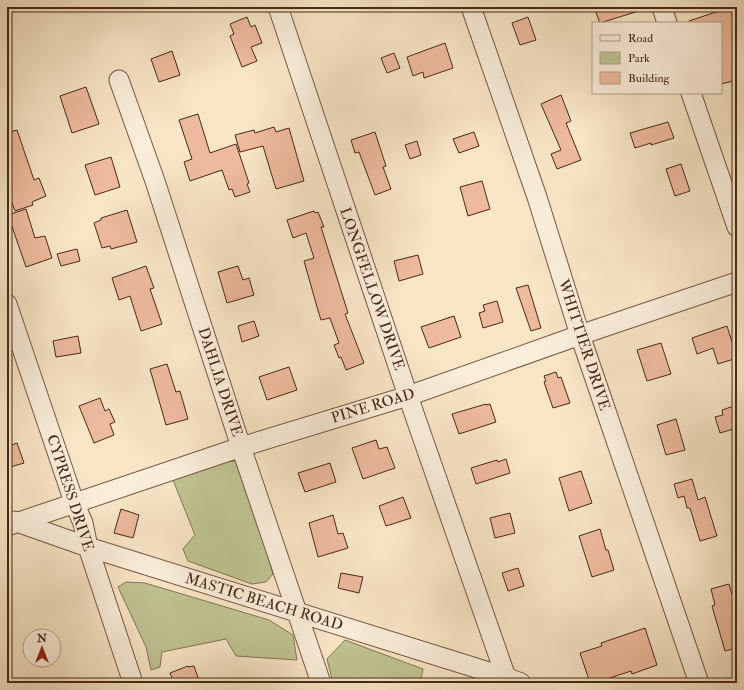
<svg xmlns="http://www.w3.org/2000/svg" width="744" height="690" font-family="'IM FELL Double Pica',serif">
  <style>
    .green { fill: #c0c393; stroke: #847654 }
    .building { fill: #eeba9e; stroke: #482815 }
    .lines { fill: none; stroke-linecap: round; stroke-linejoin: round }
    .minor-casing { stroke: #745741; stroke-width: 21 }
    .minor { stroke: #faeeda; stroke-width: 19 }
    .labels { text-anchor: middle; dominant-baseline: central; stroke-width: 4; stroke-linejoin: round; paint-order: stroke }
    .street-label { font-size: 15px; fill: #482815; stroke: #faeeda }
  </style>
  <rect width="100%" height="100%" fill="#f7e5c6"/>
  <filter id="stains"><feTurbulence type="fractalNoise" baseFrequency=".005" numOctaves="4"/><feColorMatrix values="0 0 0 0 .2 0 0 0 0 .09 0 0 0 0 .02 0 0 0 .5 -.17"/></filter>
  <radialGradient id="worn" r=".72"><stop offset=".6" stop-color="#630" stop-opacity="0"/><stop offset="1" stop-color="#630" stop-opacity=".3"/></radialGradient>
  <path class="green" d="M227 461 239 462 245 473 273 574 266 582 252 584 188 561 183 549 195 535 173 480Z
    M126 582 145 583 269 620 293 635 297 660 236 656 226 639 162 652 160 667 151 670 146 647 118 587Z
    M345 640 423 669 420 683H333L327 659Z"/>
  <path class="building" d="M594 7H641L642 10 600 23Z
    M731 7 737 25V80L721 84V23H690L689 21Z
    M247 17 251 27 255 25 262 43 251 47 257 61 242 67 230 36 234 34 230 24Z
    M528 17 536 40 520 45 512 23Z
    M445 43 453 68 424 78 423 72 413 76 407 57Z
    M172 51 180 75 159 82 151 59Z
    M394 53 400 68 387 73 381 58Z
    M86 87 99 124 72 133 60 96Z
    M561 95 571 121 566 123 581 160 557 169 551 154 561 150 541 104Z
    M198 114 210 153 236 144 249 183 247 184 250 192 235 197 232 189 229 190 222 170 190 181 184 162 192 159 179 120Z
    M668 122 674 138 651 145V143L635 148 630 133Z
    M274 127 276 132 289 128 304 181 276 189 263 146 240 152 235 135 254 130 255 133Z
    M17 130 34 180 39 178 46 196 32 202 33 205 15 211 7 190V133Z
    M375 132 386 166 383 167 391 189 375 195 359 152 355 153 351 140Z
    M474 132 479 146 459 153 453 139Z
    M417 141 421 155 410 159 405 145Z
    M111 157 120 187 95 195 85 165Z
    M681 164 690 191 675 196 666 169Z
    M482 181 490 209 468 216 460 187Z
    M26 209 35 238 45 236 52 258 26 267 8 215Z
    M127 210 137 242 111 249 110 246 102 248 94 223 101 220V218Z
    M314 211 315 213 318 212 324 227H321L348 313 345 314 364 363 346 370 341 357 339 358 334 345 339 343 330 318 321 320 317 307 304 261 314 258 306 233 293 238 287 220Z
    M77 249 80 261 61 266 57 254Z
    M418 255 423 274 399 281 394 261Z
    M146 266 154 288 150 289 162 324 141 331 130 296 119 300 112 278Z
    M238 266 243 280 249 278 254 295 227 303 218 272Z
    M528 285 541 328 531 331 516 288Z
    M497 301 503 322 483 328 479 313 485 311 483 305Z
    M454 316 461 337 429 348 421 327Z
    M254 321 259 336 242 342 238 326Z
    M727 326 737 358 718 364 713 348 697 354 692 338Z
    M78 336 81 353 56 357 53 341Z
    M661 343 671 374 647 381 637 350Z
    M167 364 176 392 180 391 188 419 166 425 150 369Z
    M289 367 297 390 267 400 259 377Z
    M556 372 558 378 561 377 570 403 553 408 544 382 546 381 544 376Z
    M100 398 105 411 109 409 115 422 110 424 114 435 94 443 79 406Z
    M486 404V405L490 404 496 422 459 434 452 414Z
    M737 405V428L720 433 715 417 723 415 722 410Z
    M676 419 685 450 666 455 657 425Z
    M376 440 379 449 387 447 395 468 363 479 352 448Z
    M17 443 24 463 7 468V447Z
    M506 459 510 473 476 484 471 468 497 460 498 462Z
    M330 463 336 482 305 492 298 473Z
    M581 471 592 503 569 511 559 478Z
    M692 479 698 500 705 497 717 536 700 541 690 508H687L684 496 678 498 674 484Z
    M403 497 411 518 386 526 379 506Z
    M121 509 139 515 133 538 114 533Z
    M510 513 515 533 495 538 490 518Z
    M333 515 338 534 343 533 348 548 318 557 309 523Z
    M600 529 606 550H608L614 570 592 577 579 536Z
    M518 568 524 586 508 591 502 573Z
    M341 573 363 577 359 593 338 588Z
    M729 584 734 601 737 600V648L725 651 712 606 715 605 711 589Z
    M645 628 657 665 632 674 631 671 595 683H590L580 653 602 646 601 643Z
    M188 666V667L194 666 200 683H174L170 673Z"/>
  <g class="lines">
    <defs>
      <path id="minor" d="M278 7 408 396 508 683
        M471 7 537 197 580 335 699 683
        M662 7 667 23
        M119 80 155 181 241 447 321 683
        M691 93 737 227
        M7 304 74 502 83 523 88 547 133 683
        M14 521 88 547 505 677 521 683
        M7 526 241 447 408 396 580 335 737 282"/>
    </defs>
    <use href="#minor" class="minor-casing"/>
    <use href="#minor" class="minor"/>
  </g>
  <g class="labels">
    <g class="street-label">
      <text transform="translate(372 289) rotate(71)">LONGFELLOW DRIVE</text>
      <text transform="translate(584 345) rotate(72)">WHITTIER DRIVE</text>
      <text transform="translate(220 382) rotate(72)">DAHLIA DRIVE</text>
      <text transform="translate(373 406) rotate(-17)">PINE ROAD</text>
      <text transform="translate(70 493) rotate(72)">CYPRESS DRIVE</text>
      <text transform="translate(264 602) rotate(17)">MASTIC BEACH ROAD</text>
    </g>
  </g>
  <rect width="744" height="690" fill="none" stroke="#f7e5c6" stroke-width="24"/>
  <rect x="8" y="8" width="728" height="674" fill="none" stroke="#482815" stroke-width="2"/>
  <rect x="12" y="12" width="720" height="666" fill="none" stroke="#482815"/>
  <rect x="592" y="22" width="130" height="72" fill="#faeeda" stroke="#b39f8b"/>
  <rect x="600" y="35" width="20" height="6" fill="#faeeda" stroke="#b39f8b"/>
  <text x="628" y="42" font-size="12" fill="#482815">Road</text>
  <rect x="600" y="52" width="20" height="12" fill="#c0c393" stroke="#b39f8b"/>
  <text x="628" y="62" font-size="12" fill="#482815">Park</text>
  <rect x="600" y="72" width="20" height="12" fill="#eeba9e" stroke="#b39f8b"/>
  <text x="628" y="82" font-size="12" fill="#482815">Building</text>
  <g transform="translate(42 648)"><circle r="19" fill="#faeeda" stroke="#b39f8b"/>
  <path d="M0-3L7 15L0 10L-7 15Z" fill="#8f2418"/>
  <text y="-6" font-size="11" font-weight="bold" text-anchor="middle" fill="#482815">N</text>
  </g>
  <rect width="100%" height="100%" filter="url(#stains)"/>
  <rect width="100%" height="100%" fill="url(#worn)"/>
</svg>
